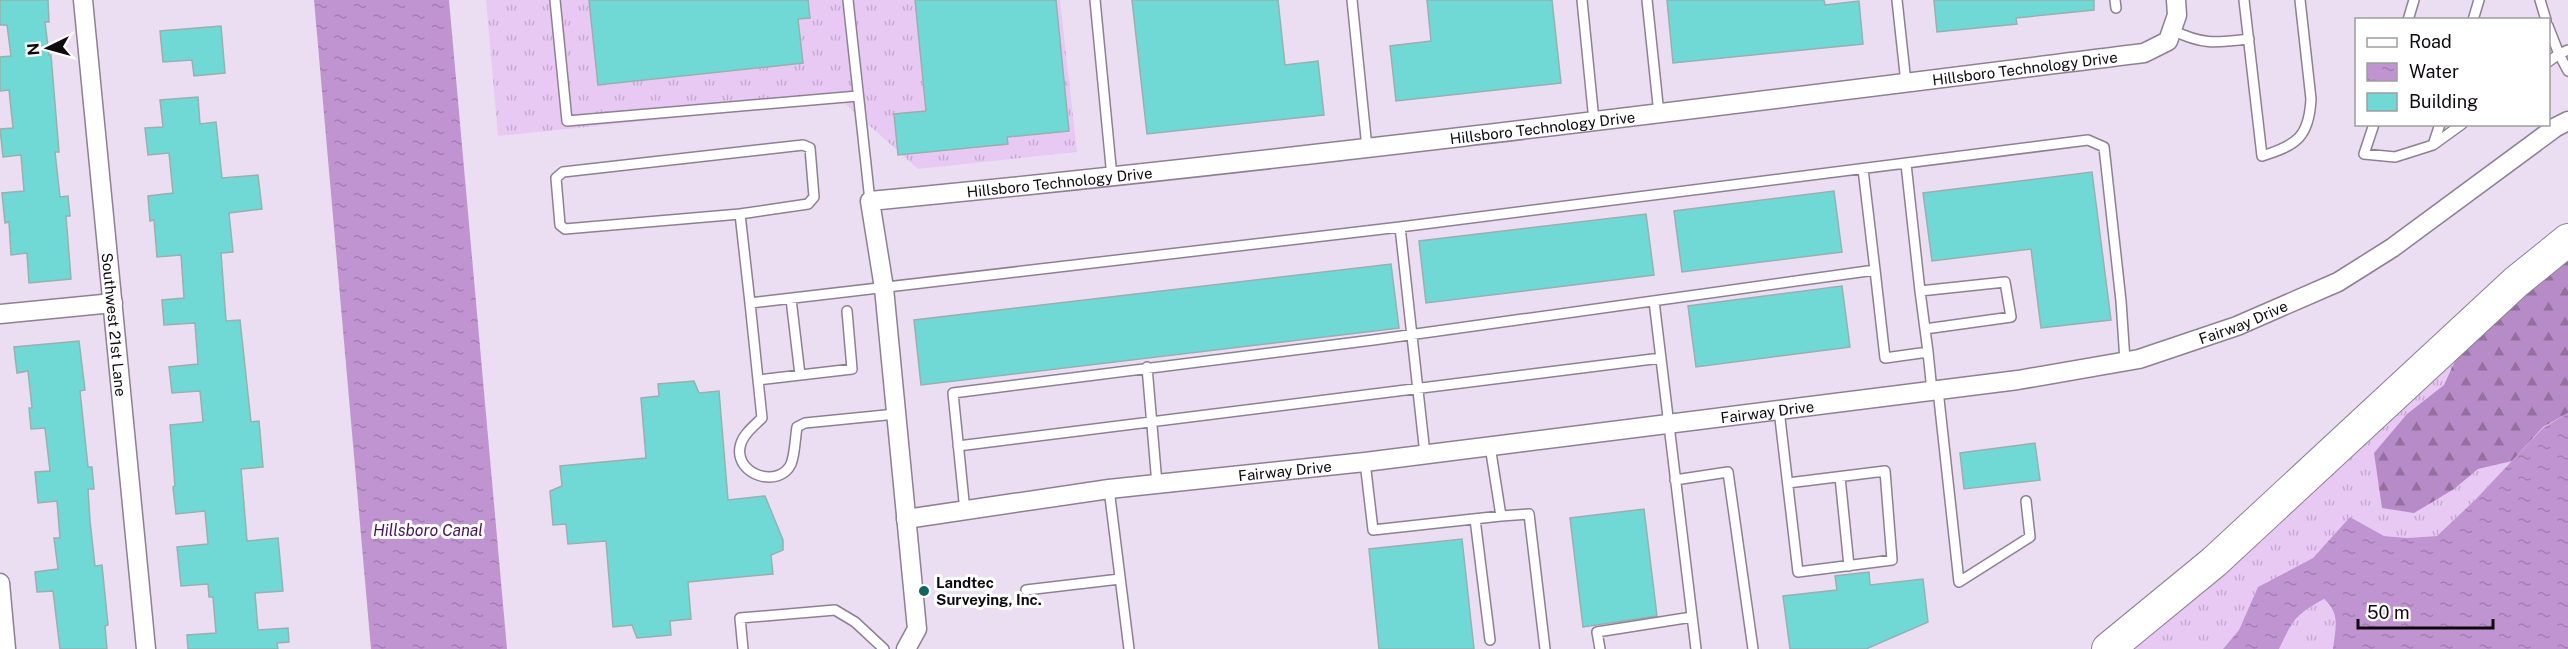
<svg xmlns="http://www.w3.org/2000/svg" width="2568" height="649" font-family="'Public Sans',sans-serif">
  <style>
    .grass { fill: url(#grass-tufts) }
    .forest { fill: url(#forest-firs) }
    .water { fill: url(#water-ripples) }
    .building { fill: #70d9d5; stroke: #96b1b0; stroke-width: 1.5 }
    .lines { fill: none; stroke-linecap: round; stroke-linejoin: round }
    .lane-casing { stroke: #8d8092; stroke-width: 12 }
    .street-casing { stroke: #8d8092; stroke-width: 21 }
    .highway-casing { stroke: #8d8092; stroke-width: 34 }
    .lane { stroke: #fff; stroke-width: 9 }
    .street { stroke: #fff; stroke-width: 18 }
    .highway { stroke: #fff; stroke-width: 32 }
    .poi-dot { fill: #146361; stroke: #fff; stroke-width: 2 }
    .labels { text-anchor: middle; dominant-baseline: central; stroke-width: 6; stroke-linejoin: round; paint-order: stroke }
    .street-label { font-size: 15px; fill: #0e0a10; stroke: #fff }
    .poi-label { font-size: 15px; font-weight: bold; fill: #0e0a10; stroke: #fff; text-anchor: start }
    .water-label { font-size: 16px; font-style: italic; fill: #49125b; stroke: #fff }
  </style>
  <defs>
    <pattern id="grass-tufts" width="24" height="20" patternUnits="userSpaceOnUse" patternTransform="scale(1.5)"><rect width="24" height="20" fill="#e8c9f4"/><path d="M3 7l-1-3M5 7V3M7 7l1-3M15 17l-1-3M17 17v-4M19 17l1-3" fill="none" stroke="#c6abd0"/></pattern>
    <pattern id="forest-firs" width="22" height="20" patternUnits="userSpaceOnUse" patternTransform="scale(1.5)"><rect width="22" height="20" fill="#b78bc7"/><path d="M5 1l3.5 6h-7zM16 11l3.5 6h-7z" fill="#9370a0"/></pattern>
    <pattern id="water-ripples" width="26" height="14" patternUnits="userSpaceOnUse" patternTransform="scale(1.5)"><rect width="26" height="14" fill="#c094d1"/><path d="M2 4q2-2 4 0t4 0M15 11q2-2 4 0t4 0" fill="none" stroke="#a47eb2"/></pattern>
  </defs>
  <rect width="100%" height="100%" fill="#ecdef2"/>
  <path class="grass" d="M486 0H1060L1077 152 918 169 842 101 498 136Z
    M2529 282 2568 413 2543 428 2475 500 2437 536 2407 538 2384 536 2350 517 2313 558 2258 587 2239 630 2223 649H2125Z
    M2324 599C2340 614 2335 629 2333 649H2279C2293 620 2296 615 2324 599Z"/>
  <path class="forest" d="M2568 252V413L2543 427 2512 461 2478 469 2454 489 2414 513 2382 508 2374 453 2407 414 2444 385 2456 359Z"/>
  <path class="water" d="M314 0H449L507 649H371Z
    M2568 413V649H2333C2335 629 2341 614 2324 599 2295 615 2293 620 2279 649H2223L2239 630 2258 587 2313 558 2350 517 2384 536 2407 538 2437 536 2475 500 2543 428Z"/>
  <path class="building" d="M0 0H48L49 22H45L49 55H51L59 152H55L60 197 68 196 70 216H66L71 279 29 283 27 253 11 255 9 222 5 223 2 193 24 191 21 155 3 157 0 129 13 128 9 90 0 91V57L11 56 7 25H0Z
    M589 0H808L810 18 798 19 803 63 598 85Z
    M915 0H1056L1069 131 1007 137 1008 144 898 155 894 114 926 111Z
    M1132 0H1278L1285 65 1318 61 1324 115 1147 134Z
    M1427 0H1552L1561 83 1396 101 1390 46 1431 41Z
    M1667 0H1824L1825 5 1859 1 1863 44 1673 63Z
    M1934 0H2094V10L2016 18 2017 24 1937 32Z
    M221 26 225 73 194 76 192 60 163 62 160 31Z
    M198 97 200 124 216 122 222 178 258 175 262 209 229 213 233 252 221 253 226 321 240 320 251 422 259 421 263 467 241 469 247 541 278 538 283 591 255 593 258 630 288 628 289 642 277 643 278 649H188L187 635 216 633 213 597H209L208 584 181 586 177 547 208 544 205 511 176 514 173 487 175 486 170 425 203 422 200 391 172 393 169 367 198 364 195 323 164 325 162 300 184 298 181 255 157 257 154 220 150 221 148 196 173 193 169 153 148 155 145 128 163 127 160 100Z
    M2092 172 2111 320 2041 328 2031 249 1932 261 1923 193Z
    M1834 191 1842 252 1682 272 1674 211Z
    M1646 214 1654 275 1426 303 1419 241Z
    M1391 264 1399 328 921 385 914 320Z
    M1842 286 1850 347 1696 367 1688 306Z
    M79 341 85 390 80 391 88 467H92L94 489H88L90 521 95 566 102 565 108 625 105 626 107 649H60L53 591 37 592 35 572 58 569 54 538H60L57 501 38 503 35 472 50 471 45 428 31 429 29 408H32L28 371 17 373 14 347Z
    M694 381 699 393 719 391 728 500 765 496 783 540V550L771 555 773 574 688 582 691 619 670 621 671 635 637 638 632 625 613 627 606 541 568 544 566 524 553 525 550 491 562 486 560 466 646 458 641 398 659 396 658 384Z
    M2035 443 2040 480 1964 489 1960 453Z
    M1644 509 1657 616 1583 627 1570 518Z
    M1462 539 1474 649H1379L1369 549Z
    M1869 572 1870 585 1923 579 1928 622 1866 649H1790L1783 596 1837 590 1835 576Z"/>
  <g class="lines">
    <defs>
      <path id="lane" d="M555 0 567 121 858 96
        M848 0 870 201
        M1095 0 1112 177
        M1352 0 1367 148
        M1582 0 1594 121
        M1647 0 1659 114
        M1897 0 1906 83
        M2115 0 2116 8
        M2244 0 2262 156C2297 145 2309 137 2311 99L2300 0
        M2540 0 2546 20
        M2408 20 2414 0
        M2473 20 2479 0
        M2548 26 2559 54 2568 50
        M2172 30C2203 45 2215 43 2249 39
        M2548 62 2559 54 2568 71
        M2374 124 2364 154 2395 157 2433 145 2462 124
        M2433 145 2440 124
        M1906 164 1920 291
        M1863 169 1875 270
        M740 214 565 229 560 225 556 178 563 172 803 145 810 148 814 197 808 204 740 214 750 303
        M1400 227 1425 454
        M791 299 800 375
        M1654 301 1696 649
        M1925 329 1920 291 2005 282 2011 317 1925 329 1928 352
        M1147 367 1157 484
        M758 380 852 369 847 311
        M1938 390 1959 582 2030 537 2026 501
        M1779 410 1798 572 1892 560 1885 471 1788 483
        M896 414 805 423 797 427C795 439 795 454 791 464 779 489 735 475 740 447 742 435 754 426 762 418L750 303 1400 227 2088 140 2104 147 2121 301 2125 361
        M958 446 1661 358
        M1365 462 1373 530 1501 516 1490 446
        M1840 477 1849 566
        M1675 480 1728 472 1753 649
        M1109 489 1129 649
        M965 511 953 393 1373 340 1875 270 1885 358 1928 352 1932 391
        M1501 516 1529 514 1545 649
        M1475 519 1490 640
        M1026 590 1120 579
        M743 649 740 618 835 610 855 622 884 649
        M1600 649 1597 632 1692 617"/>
      <g id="street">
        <path id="s1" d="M83 0 146 649"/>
        <path d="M0 314 113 303"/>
        <path id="s2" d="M906 519 1109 489 1365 462 2018 380 2139 359 2237 326 2338 282 2392 248 2556 127 2568 121"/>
        <path d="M0 583 6 649"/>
        <path id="s3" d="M906 649 917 629 884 288 870 201C1296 160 1720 106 2144 53L2168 41 2177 15 2176 0"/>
      </g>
      <path id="highway" d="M2108 649 2214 562 2516 282 2568 240"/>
    </defs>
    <use href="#lane" class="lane-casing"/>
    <use href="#street" class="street-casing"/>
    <use href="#highway" class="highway-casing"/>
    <use href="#lane" class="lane"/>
    <use href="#street" class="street"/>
    <use href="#highway" class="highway"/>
  </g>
  <circle class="poi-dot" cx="924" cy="591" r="6"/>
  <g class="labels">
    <g class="street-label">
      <text stroke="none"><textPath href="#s3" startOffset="1616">Hillsboro Technology Drive</textPath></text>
      <text stroke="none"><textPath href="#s3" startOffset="1130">Hillsboro Technology Drive</textPath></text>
      <text stroke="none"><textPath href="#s3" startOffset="644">Hillsboro Technology Drive</textPath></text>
      <text stroke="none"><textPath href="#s2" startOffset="1354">Fairway Drive</textPath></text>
      <text stroke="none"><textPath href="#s1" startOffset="326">Southwest 21st Lane</textPath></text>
      <text stroke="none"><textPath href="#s2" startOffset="868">Fairway Drive</textPath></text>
      <text stroke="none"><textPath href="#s2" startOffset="382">Fairway Drive</textPath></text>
    </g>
    <g class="poi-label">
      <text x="936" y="582">Landtec<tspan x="936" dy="17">Surveying, Inc.</tspan></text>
    </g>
    <g class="water-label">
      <text x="428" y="530">Hillsboro Canal</text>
    </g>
  </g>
  <rect x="2355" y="18" width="195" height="108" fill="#ffffff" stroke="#9f9d9f" stroke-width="1.5"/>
  <rect x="2367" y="38" width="30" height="9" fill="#ffffff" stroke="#9f9d9f" stroke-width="1.5"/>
  <text x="2409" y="48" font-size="18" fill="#0e0a10">Road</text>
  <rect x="2367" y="63" width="30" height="18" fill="url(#water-ripples)" stroke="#9f9d9f" stroke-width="1.5"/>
  <text x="2409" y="78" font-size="18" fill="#0e0a10">Water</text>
  <rect x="2367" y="93" width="30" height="18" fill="#70d9d5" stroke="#9f9d9f" stroke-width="1.5"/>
  <text x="2409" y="108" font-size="18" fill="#0e0a10">Building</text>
  <g transform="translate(48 48) rotate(265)" stroke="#ffffff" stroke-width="4.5" paint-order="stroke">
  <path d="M0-4.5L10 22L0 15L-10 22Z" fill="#0e0a10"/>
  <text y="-9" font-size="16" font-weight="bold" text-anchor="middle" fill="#0e0a10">N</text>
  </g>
  <path d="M2358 619v9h135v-9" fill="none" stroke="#0e0a10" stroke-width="3"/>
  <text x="2367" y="619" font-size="18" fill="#0e0a10" stroke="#ffffff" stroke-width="4.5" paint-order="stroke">50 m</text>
</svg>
